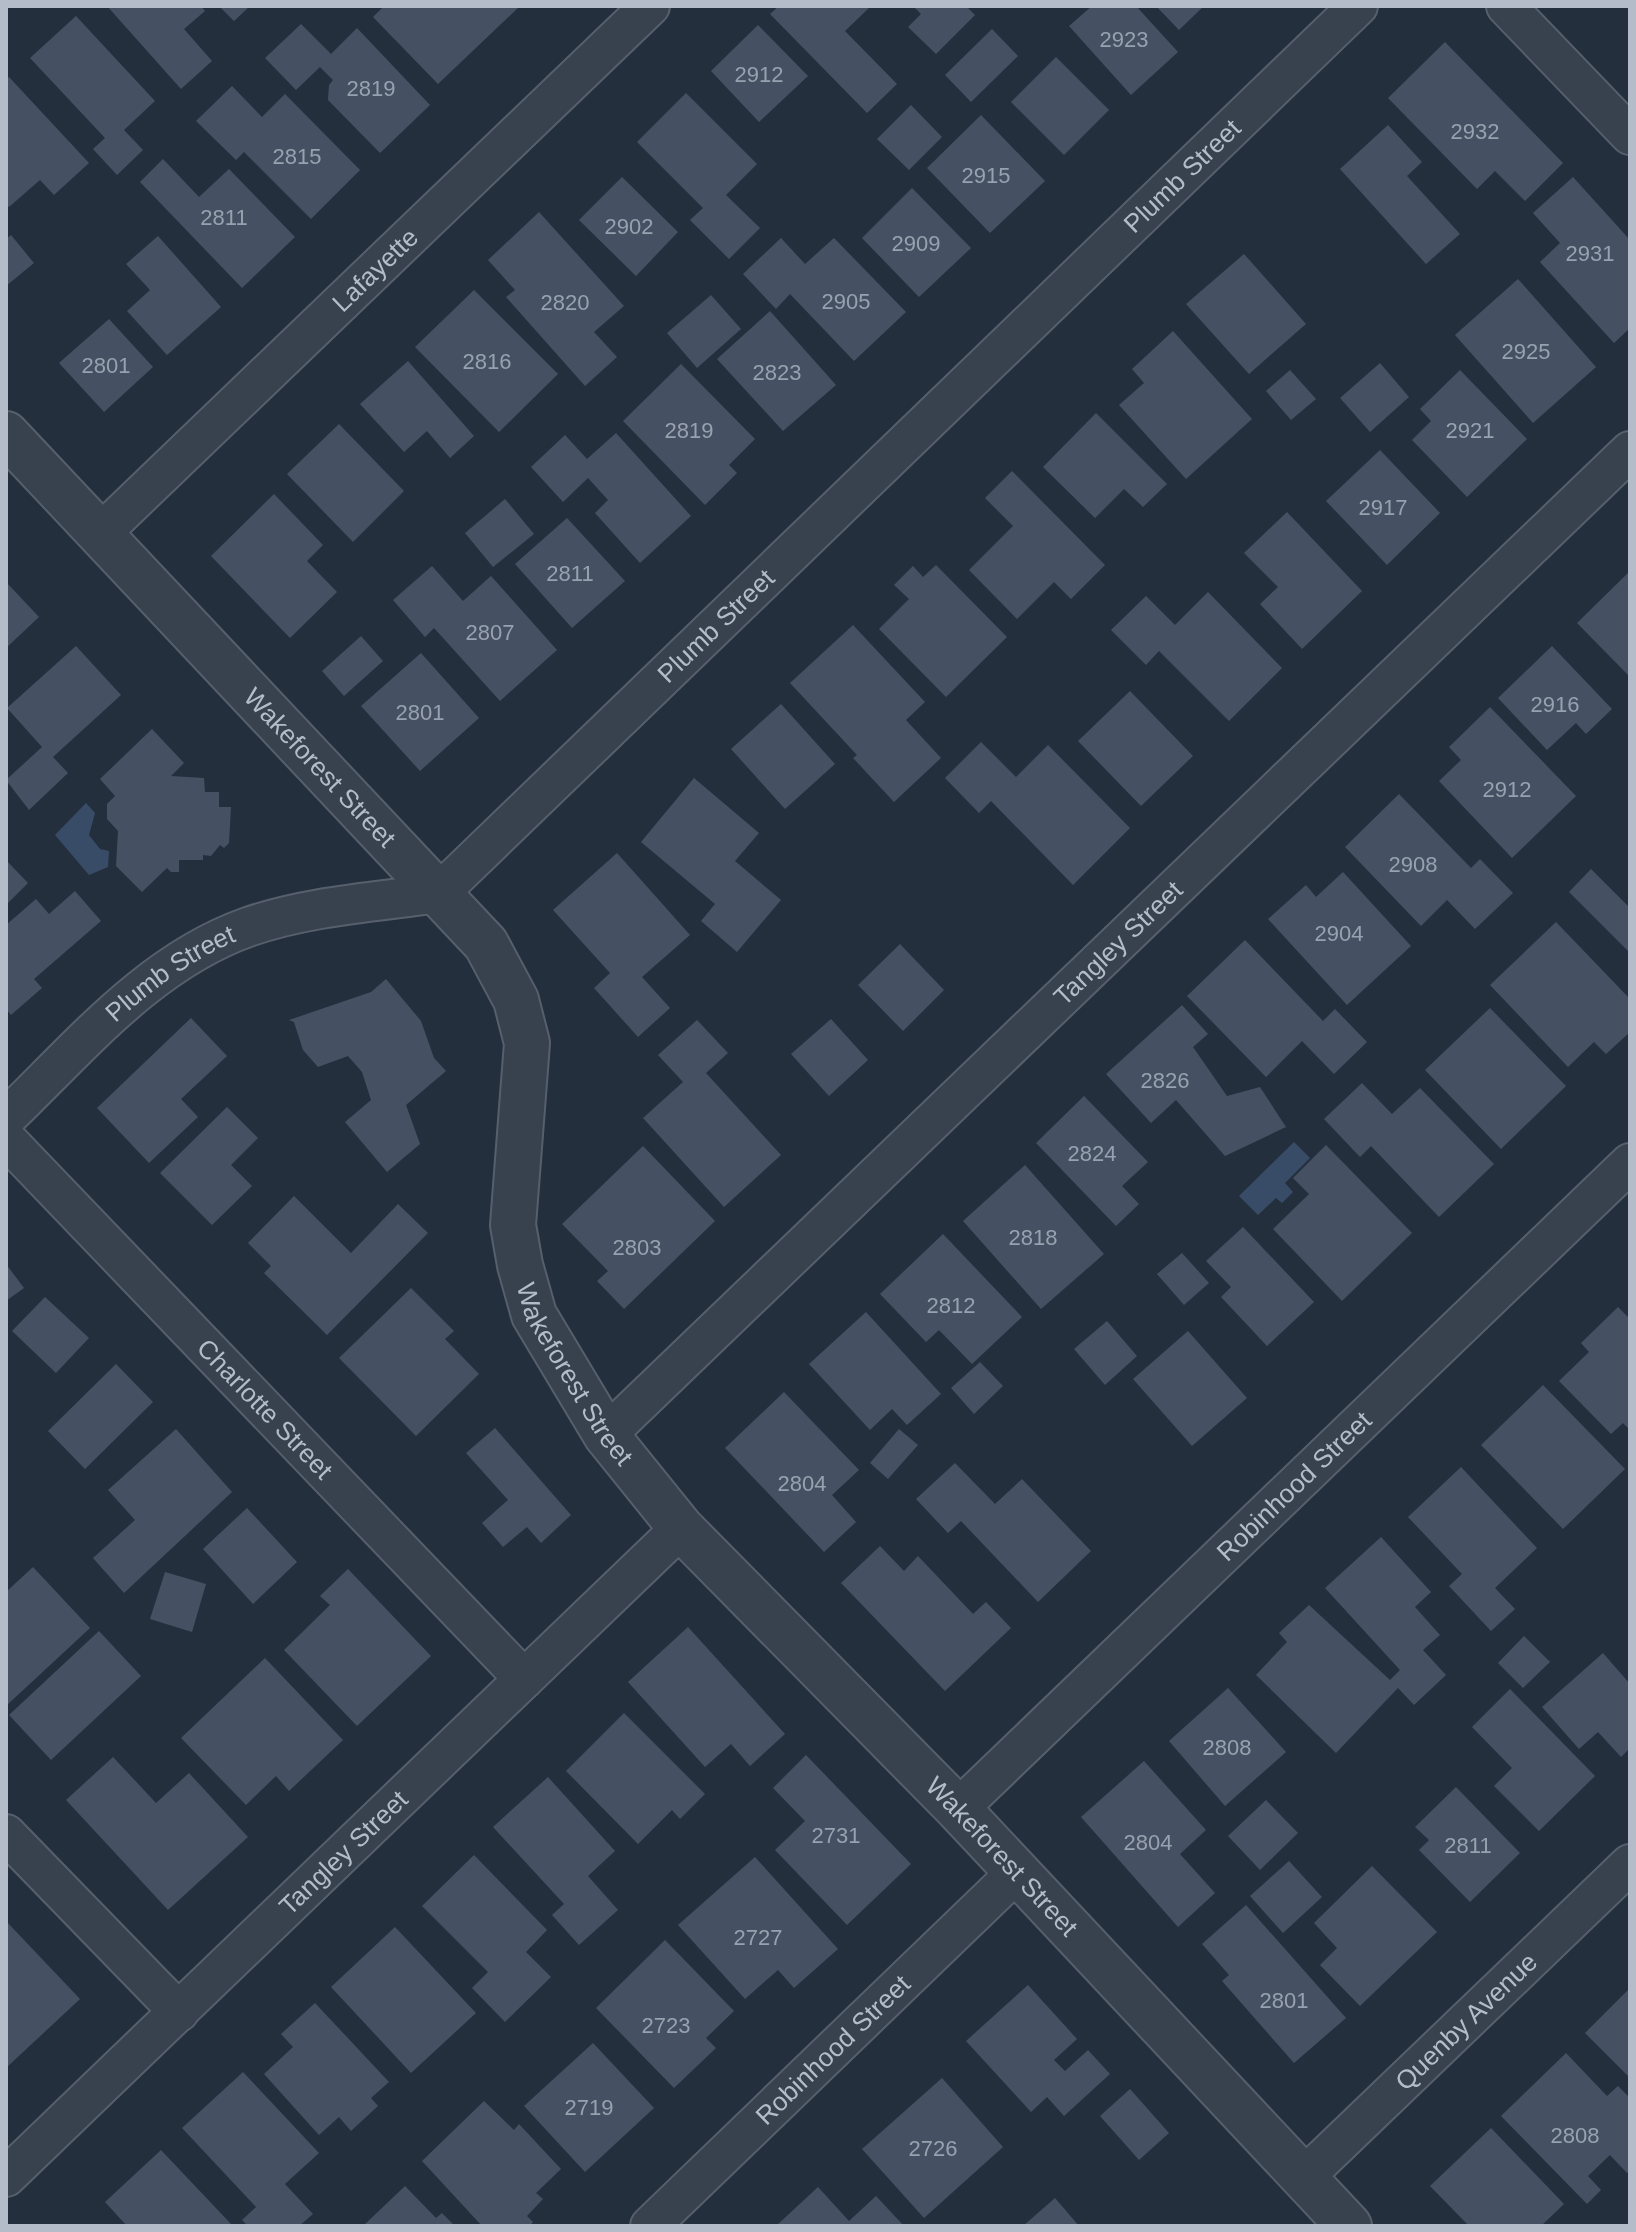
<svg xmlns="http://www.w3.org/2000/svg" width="1636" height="2232" font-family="Helvetica,sans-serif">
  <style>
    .water { fill: #394c67 }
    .building { fill: #455162 }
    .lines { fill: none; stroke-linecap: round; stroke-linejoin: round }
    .minor-casing { stroke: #565f6c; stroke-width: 42 }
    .tertiary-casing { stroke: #565f6c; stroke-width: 48 }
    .minor { stroke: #38414e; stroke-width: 38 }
    .tertiary { stroke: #38414e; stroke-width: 44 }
    .labels { text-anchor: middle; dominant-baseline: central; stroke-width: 7; stroke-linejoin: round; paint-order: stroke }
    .number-label { font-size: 22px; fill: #98a1af }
    .street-label { font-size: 26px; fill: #b4bcc9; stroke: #1d2633 }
  </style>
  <rect width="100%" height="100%" fill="#242f3e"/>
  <path class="water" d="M86 803 95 813 89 835 100 849 109 851 108 867 89 875 55 835Z
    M1294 1142 1310 1158 1285 1183 1293 1192 1282 1203 1276 1198 1258 1215 1239 1196Z"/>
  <path class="building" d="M107 6H201L205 11 184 29 212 61 181 89Z
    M219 6H250L234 21Z
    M384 6H520L438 84 373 17Z
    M779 6H871L845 31 897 84 867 113 770 14Z
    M913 6H966L975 15 936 54 908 27 921 14Z
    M1092 6H1136L1178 52 1131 95 1069 26Z
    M1156 6H1204L1179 30Z
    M76 16 155 101 124 130 143 150 117 175 93 149 105 138 30 58Z
    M301 24 331 54 357 28 430 105 380 153 328 100 329 85 333 80 320 67 296 90 265 58Z
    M758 25 808 76 759 122 711 71Z
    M992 29 1018 56 971 102 945 75Z
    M1445 42 1563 163 1525 201 1495 171 1477 189 1388 98Z
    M1056 57 1109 110 1064 155 1011 102Z
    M9 77 89 163 54 195 40 180 9 207 6 204V80Z
    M232 86 262 117 285 94 360 170 311 219 244 152 236 160 196 121Z
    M686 93 757 164 726 195 760 228 729 259 690 220 703 208 637 142Z
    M911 105 942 137 909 170 877 139Z
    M981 115 1045 181 990 233 927 168Z
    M1388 125 1422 162 1407 176 1460 234 1426 264 1340 169Z
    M163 159 199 197 229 169 295 237 242 288 140 182Z
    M622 177 678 232 636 276 579 220Z
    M1573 177 1630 240V328L1614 343 1540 262 1560 243 1533 213Z
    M912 188 971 248 919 297 862 238Z
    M539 212 624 306 594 332 617 357 585 386 506 297 515 290 488 260Z
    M11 235 34 263 6 286V239Z
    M158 236 221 307 167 355 127 311 150 290 126 264Z
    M781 238 805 264 834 238 906 312 854 361 790 294 776 309 743 274Z
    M1244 254 1306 324 1249 374 1186 304Z
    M1518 279 1596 367 1533 423 1455 335Z
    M474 290 558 374 499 432 415 347Z
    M711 295 741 329 697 368 667 333Z
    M770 311 836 385 783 431 717 359Z
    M109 319 153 367 104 412 59 363Z
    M1173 331 1252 419 1186 479 1119 405 1144 383 1132 369Z
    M408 361 474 436 450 458 427 431 404 452 360 404Z
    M1380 363 1409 397 1370 432 1340 398Z
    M681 364 755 439 729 465 737 473 705 505 623 421Z
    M1290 370 1316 399 1291 420 1266 391Z
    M1460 370 1527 439 1467 497 1412 440 1431 421 1420 409Z
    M1096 413 1167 484 1143 507 1124 489 1095 518 1043 467Z
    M339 424 404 491 353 542 287 474Z
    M616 433 691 516 640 563 595 513 608 500 588 478 563 502 531 467 565 435 587 459Z
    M1380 450 1440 513 1387 565 1326 501Z
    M1012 471 1105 565 1071 599 1054 582 1017 619 969 570 1013 526 985 498Z
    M274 494 323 545 307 561 337 592 290 638 211 556Z
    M505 499 534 534 493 567 465 533Z
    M1287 512 1362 591 1302 649 1260 604 1278 587 1244 553Z
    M567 518 625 581 572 628 515 564Z
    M936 565 1007 637 946 697 879 629 909 599 894 585 913 566 923 577Z
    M432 566 463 601 491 576 557 650 500 701 434 628 425 637 393 600Z
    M1630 571V677L1577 623Z
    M6 582 39 617 6 648Z
    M1208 592 1282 668 1229 721 1159 651 1146 665 1111 630 1146 596 1175 625Z
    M853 625 925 702 906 720 941 758 894 802 853 758 857 755 790 683Z
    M361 636 383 661 344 696 322 671Z
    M76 646 121 695 53 757 68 773 29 810 6 780 42 747 7 708Z
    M1552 646 1612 709 1586 734 1576 723 1547 750 1498 698Z
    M421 653 479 718 420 771 361 706Z
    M1130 691 1193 756 1141 806 1078 741Z
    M781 704 835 764 785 809 731 749Z
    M1490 707 1576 796 1512 858 1439 781 1461 760 1449 747Z
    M152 729 184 763 171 776 204 778 205 792H219V807H231L229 843 224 848 220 845 211 856 203 855V860H179V872H171L167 868 142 892 116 866 118 831 107 819V804L115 796 100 779Z
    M981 742 1016 777 1048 745 1130 828 1073 885 991 801 979 813 945 778Z
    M694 778 759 833 735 861 781 900 737 952 701 921 715 904 641 842Z
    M1399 794 1471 868 1480 859 1513 893 1475 929 1447 900 1421 926 1345 847Z
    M617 853 690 935 642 977 670 1008 638 1037 594 988 610 973 553 910Z
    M6 860 28 883 6 905Z
    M1591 869 1630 908V953L1569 892Z
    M1343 872 1411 946 1347 1005 1268 919 1306 885 1316 897Z
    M75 891 101 921 34 979 42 988 11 1015 6 1009V925L36 899 49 914Z
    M1556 922 1630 999V1032L1606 1054 1594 1042 1568 1067 1490 985Z
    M1245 940 1323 1021 1335 1009 1367 1042 1334 1074 1302 1041 1266 1077 1187 996Z
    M900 944 944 990 903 1031 858 985Z
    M386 979 421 1021 434 1058 446 1071 406 1105 420 1144 387 1172 345 1122 371 1100 362 1072 348 1056 318 1067 303 1050 294 1022 289 1020 371 992Z
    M1182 1005 1208 1034 1193 1047 1227 1096 1260 1087 1286 1127 1225 1156 1176 1100 1151 1123 1106 1074Z
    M1490 1008 1566 1086 1501 1149 1425 1070Z
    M191 1018 227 1056 181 1099 198 1117 149 1163 97 1108Z
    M831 1019 868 1060 829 1096 791 1054Z
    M697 1020 728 1053 706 1073 781 1155 724 1207 643 1118 683 1082 658 1055Z
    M1362 1083 1392 1114 1420 1088 1494 1164 1439 1217 1371 1146 1360 1157 1324 1119Z
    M1084 1096 1148 1162 1122 1186 1139 1204 1116 1226 1036 1143Z
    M227 1107 258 1138 231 1165 252 1186 212 1225 160 1173Z
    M1326 1145 1412 1233 1342 1301 1273 1229 1309 1194 1293 1178Z
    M643 1146 715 1221 624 1309 597 1281 608 1271 562 1224Z
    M1025 1165 1104 1254 1041 1309 963 1221Z
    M294 1196 351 1253 398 1204 428 1233 327 1335 264 1273 271 1266 248 1243Z
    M1243 1227 1314 1302 1267 1346 1221 1297 1231 1287 1206 1261Z
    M943 1234 1022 1317 972 1364 939 1330 926 1342 880 1294Z
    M1182 1253 1209 1283 1184 1305 1157 1274Z
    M6 1264 24 1288 6 1301Z
    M411 1288 454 1331 445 1339 479 1374 416 1436 339 1358Z
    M45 1297 89 1338 56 1373 12 1331Z
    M1618 1307 1630 1319V1430L1623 1423 1611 1434 1559 1381 1589 1352 1581 1343Z
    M866 1312 941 1394 907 1425 892 1409 870 1430 809 1364Z
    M1107 1321 1137 1356 1105 1385 1074 1349Z
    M1188 1331 1247 1398 1192 1446 1133 1379Z
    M980 1362 1003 1386 974 1414 951 1388Z
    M116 1364 153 1402 85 1469 48 1431Z
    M1543 1385 1625 1469 1563 1529 1481 1445Z
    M784 1392 859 1470 832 1495 856 1522 824 1552 725 1448Z
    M495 1428 571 1515 541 1543 527 1527 503 1547 482 1523 508 1500 466 1453Z
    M176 1429 232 1492 124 1593 93 1558 135 1520 108 1490Z
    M899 1429 918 1445 888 1479 870 1463Z
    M955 1463 995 1504 1022 1479 1091 1551 1038 1602 961 1521 948 1533 916 1499Z
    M1461 1467 1537 1548 1495 1588 1515 1609 1491 1631 1449 1586 1462 1574 1408 1517Z
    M247 1508 297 1562 253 1604 203 1549Z
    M1381 1537 1431 1592 1415 1607 1440 1635 1423 1650 1446 1675 1414 1705 1398 1688 1336 1753 1256 1675 1287 1642 1279 1633 1309 1605 1390 1680 1400 1670 1325 1588Z
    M880 1546 904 1571 918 1556 973 1614 986 1602 1011 1628 945 1691 841 1583Z
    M33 1567 90 1628 6 1706V1592Z
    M348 1569 431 1656 357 1726 284 1650 330 1605 320 1596Z
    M165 1572 206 1584 192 1632 150 1619Z
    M688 1627 785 1734 750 1766 731 1744 705 1767 628 1682Z
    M99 1631 141 1676 51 1760 9 1715Z
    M1524 1636 1550 1662 1523 1688 1498 1663Z
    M1603 1653 1630 1684V1748L1621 1757 1598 1732 1579 1749 1542 1707Z
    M265 1658 343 1740 289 1791 276 1776 246 1805 181 1738Z
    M1228 1688 1286 1752 1225 1806 1169 1741Z
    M1510 1689 1595 1776 1539 1831 1494 1786 1512 1768 1472 1727Z
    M624 1713 705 1794 680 1819 672 1810 638 1844 566 1771Z
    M806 1755 911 1864 847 1925 775 1850 805 1821 773 1788Z
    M113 1757 156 1803 189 1773 248 1837 168 1910 66 1800Z
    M1144 1761 1206 1830 1180 1854 1215 1893 1178 1927 1081 1817Z
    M548 1777 615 1851 588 1876 618 1910 579 1945 552 1915 564 1904 493 1827Z
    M1456 1787 1520 1853 1470 1902 1419 1850 1429 1840 1415 1827Z
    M1266 1800 1298 1833 1260 1870 1228 1836Z
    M474 1855 547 1930 526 1952 551 1977 505 2022 472 1988 488 1972 422 1906Z
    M755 1857 838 1949 794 1988 778 1970 745 1999 678 1925Z
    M1289 1861 1322 1897 1283 1933 1250 1896Z
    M1372 1866 1437 1932 1360 2006 1320 1965 1337 1948 1314 1923Z
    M1246 1905 1346 2018 1294 2063 1222 1981 1229 1975 1202 1944Z
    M6 1921 80 1999 6 2068Z
    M395 1927 476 2013 411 2073 331 1987Z
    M665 1940 734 2011 706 2038 716 2048 674 2088 596 2008Z
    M1028 1985 1077 2039 1054 2060 1065 2071 1088 2050 1110 2074 1064 2116 1047 2097 1031 2112 966 2041Z
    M1630 1988V2078L1585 2033Z
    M315 2003 389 2082 371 2098 378 2106 351 2131 339 2117 319 2135 264 2074 293 2047 281 2034Z
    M593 2043 654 2108 585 2172 524 2106Z
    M1566 2053 1607 2096 1618 2086 1630 2098V2170L1627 2173 1610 2155 1588 2176 1601 2190 1587 2204 1501 2116Z
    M243 2072 319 2153 285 2184 313 2214 299 2226H248L242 2220 256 2207 182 2128Z
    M942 2078 1003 2147 924 2218 862 2149Z
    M1130 2089 1169 2133 1139 2160 1100 2116Z
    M484 2101 514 2130 519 2124 561 2169 536 2193 543 2199 527 2216 533 2222 530 2226H482L422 2161Z
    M1491 2128 1564 2204 1541 2226H1469L1430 2186Z
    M161 2150 231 2224 229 2226H127L105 2202Z
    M405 2186 436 2218 442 2213 455 2226H363Z
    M818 2187 849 2221 876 2196 904 2226H776Z
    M1055 2198 1079 2226H1023Z"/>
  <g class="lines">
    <defs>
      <g id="minor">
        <path d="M1506 6 1630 135"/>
        <path id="s1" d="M101 533 650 6"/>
        <path id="s2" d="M6 1118C79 1048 149 962 248 927 308 906 376 902 439 893L1358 6"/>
        <path id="s3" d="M6 1139 524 1679"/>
        <path id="s4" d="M606 1435 1630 451"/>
        <path id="s5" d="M958 1809 1630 1163"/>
        <path d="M6 1834 179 2012"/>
        <path id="s6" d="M6 2177 681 1528"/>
        <path id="s7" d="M1303 2178 1630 1864"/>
        <path id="s8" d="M650 2226 1015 1874"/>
      </g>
      <g id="tertiary">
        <path id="s9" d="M6 434 486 944 516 1000 527 1043 513 1225 520 1265 534 1315 606 1435 681 1528 958 1809 1349 2226"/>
      </g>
    </defs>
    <use href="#minor" class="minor-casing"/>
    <use href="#tertiary" class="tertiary-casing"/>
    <use href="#minor" class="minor"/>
    <use href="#tertiary" class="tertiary"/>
  </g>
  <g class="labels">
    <g class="number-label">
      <text x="1124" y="39">2923</text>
      <text x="759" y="74">2912</text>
      <text x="371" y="88">2819</text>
      <text x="1475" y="131">2932</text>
      <text x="297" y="156">2815</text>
      <text x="986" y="175">2915</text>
      <text x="224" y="217">2811</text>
      <text x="629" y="226">2902</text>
      <text x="916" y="243">2909</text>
      <text x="1590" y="253">2931</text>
      <text x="846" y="301">2905</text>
      <text x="565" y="302">2820</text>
      <text x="1526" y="351">2925</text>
      <text x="487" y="361">2816</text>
      <text x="106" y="365">2801</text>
      <text x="777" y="372">2823</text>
      <text x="689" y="430">2819</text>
      <text x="1470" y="430">2921</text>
      <text x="1383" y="507">2917</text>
      <text x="570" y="573">2811</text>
      <text x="490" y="632">2807</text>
      <text x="1555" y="704">2916</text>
      <text x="420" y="712">2801</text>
      <text x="1507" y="789">2912</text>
      <text x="1413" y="864">2908</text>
      <text x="1339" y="933">2904</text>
      <text x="1165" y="1080">2826</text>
      <text x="1092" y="1153">2824</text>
      <text x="1033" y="1237">2818</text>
      <text x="637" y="1247">2803</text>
      <text x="951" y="1305">2812</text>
      <text x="802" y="1483">2804</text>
      <text x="1227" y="1747">2808</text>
      <text x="836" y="1835">2731</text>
      <text x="1148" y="1842">2804</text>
      <text x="1468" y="1845">2811</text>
      <text x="758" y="1937">2727</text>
      <text x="1284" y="2000">2801</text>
      <text x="666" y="2025">2723</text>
      <text x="589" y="2107">2719</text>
      <text x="1575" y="2135">2808</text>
      <text x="933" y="2148">2726</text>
    </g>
    <g class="street-label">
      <text stroke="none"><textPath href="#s2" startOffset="1538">Plumb Street</textPath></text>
      <text stroke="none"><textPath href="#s1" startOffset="380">Lafayette</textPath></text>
      <text stroke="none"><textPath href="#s2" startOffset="890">Plumb Street</textPath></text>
      <text stroke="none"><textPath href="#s9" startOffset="458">Wakeforest Street</textPath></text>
      <text stroke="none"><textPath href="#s4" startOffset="710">Tangley Street</textPath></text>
      <text stroke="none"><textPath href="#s2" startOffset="220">Plumb Street</textPath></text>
      <text stroke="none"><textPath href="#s9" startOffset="1154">Wakeforest Street</textPath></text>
      <text stroke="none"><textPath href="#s3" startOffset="374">Charlotte Street</textPath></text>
      <text stroke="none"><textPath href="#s5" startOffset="466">Robinhood Street</textPath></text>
      <text stroke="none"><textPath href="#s6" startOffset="468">Tangley Street</textPath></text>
      <text stroke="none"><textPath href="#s9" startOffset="1802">Wakeforest Street</textPath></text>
      <text stroke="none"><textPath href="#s7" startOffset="226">Quenby Avenue</textPath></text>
      <text stroke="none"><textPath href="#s8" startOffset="254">Robinhood Street</textPath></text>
    </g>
  </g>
  <rect width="1636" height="2232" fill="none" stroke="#b4bcc9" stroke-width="16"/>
</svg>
